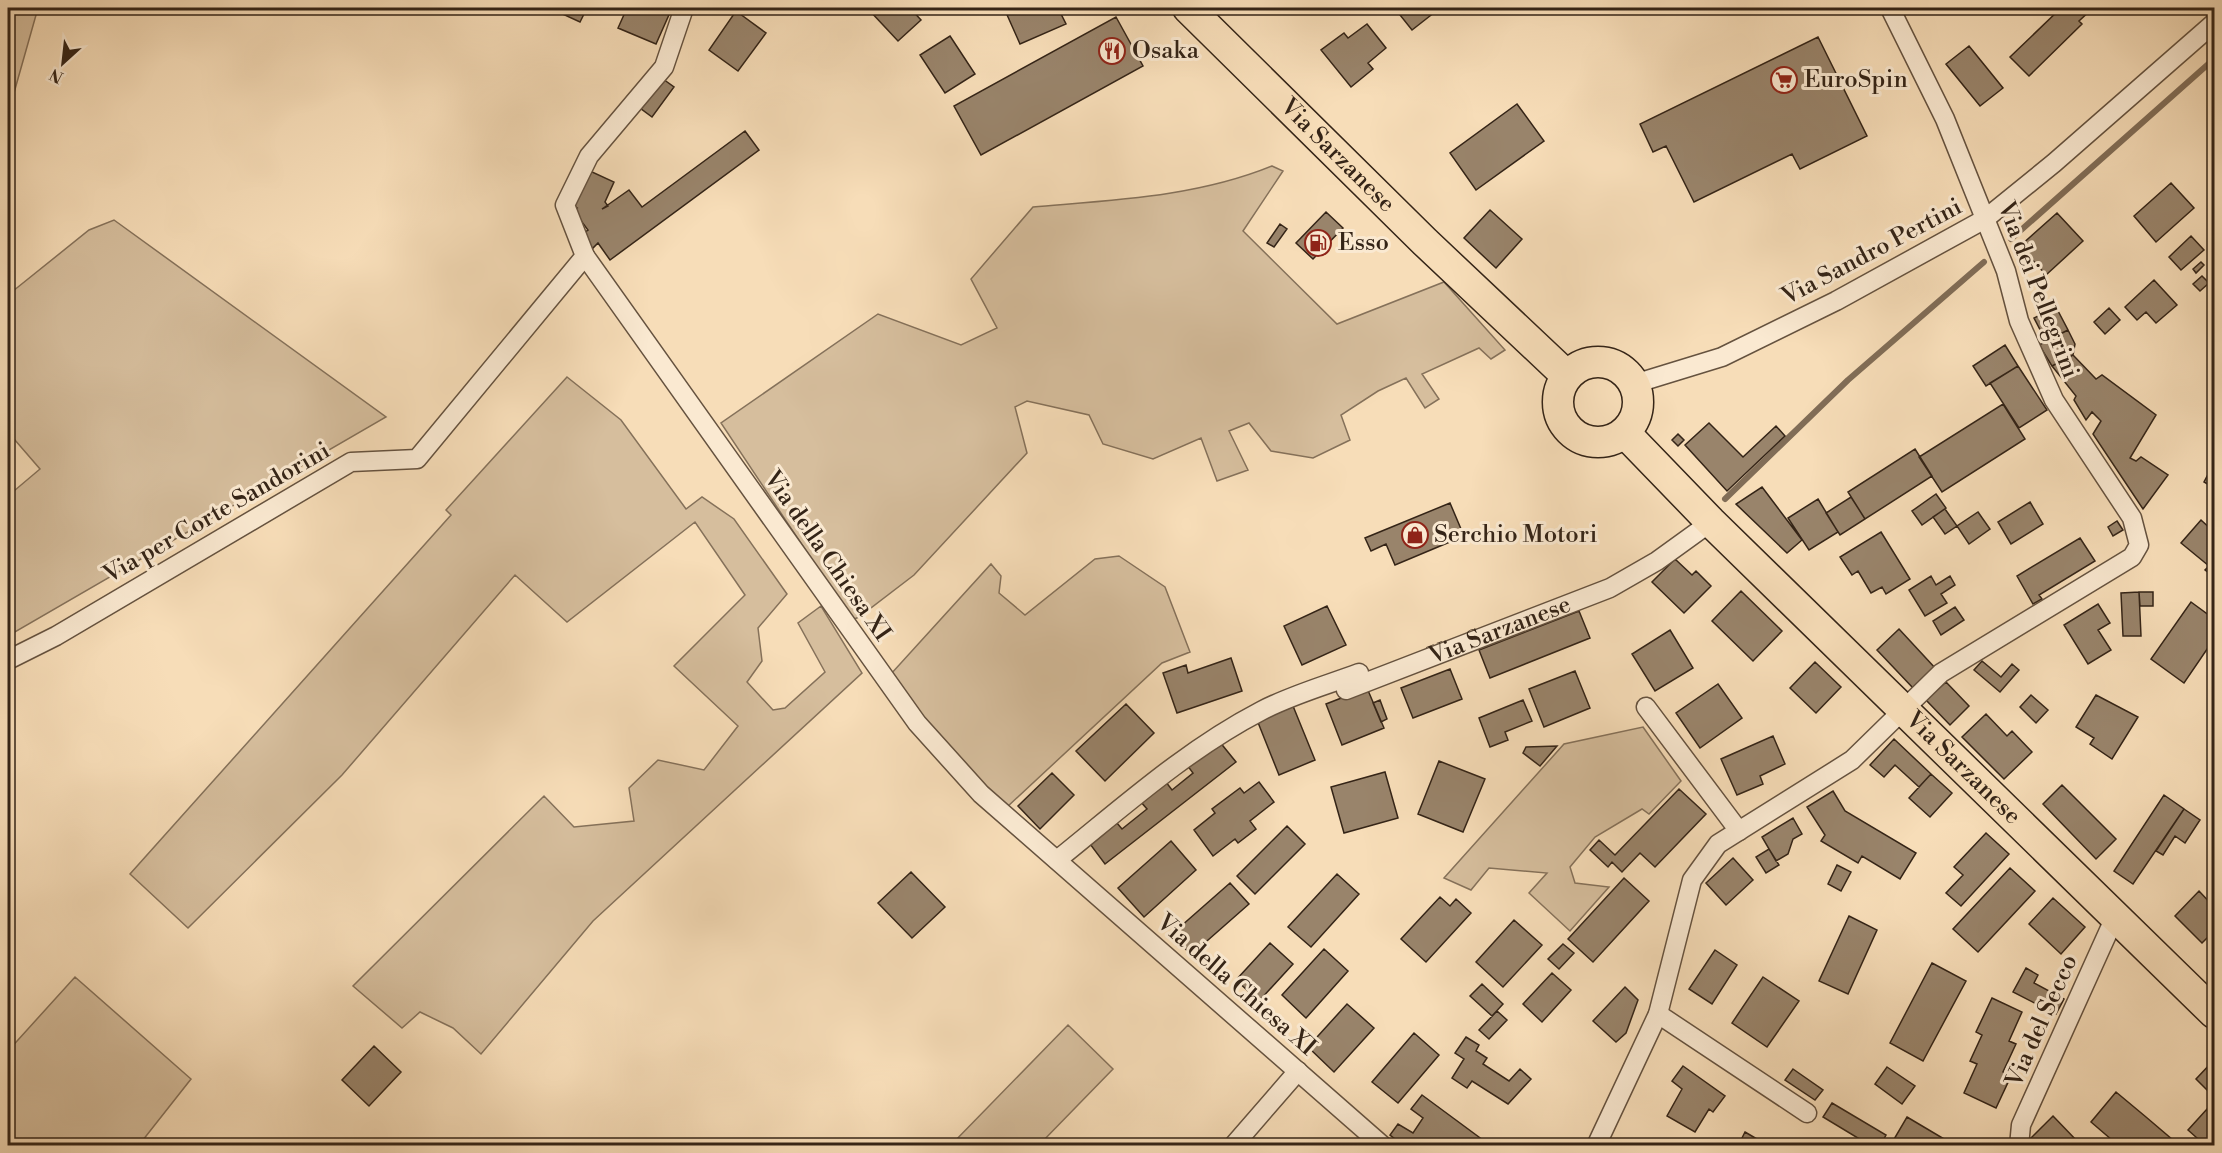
<svg xmlns="http://www.w3.org/2000/svg" width="2222" height="1153" font-family="'Libre Bodoni',serif">
  <style>
    .green { fill: #d6be9d; stroke: #85715a; stroke-width: 1.5 }
    .lines { fill: none; stroke-linecap: round; stroke-linejoin: round }
    .stream { stroke: #816d57; stroke-width: 6 }
    .building { fill: #99846b; stroke: #342417; stroke-width: 1.5 }
    .street-casing { stroke: #65523f; stroke-width: 21 }
    .primary-casing { stroke: #342417; stroke-width: 33 }
    .street { stroke: #fae9d1; stroke-width: 18 }
    .primary { stroke: #f7ddb8; stroke-width: 30 }
    .labels { text-anchor: middle; dominant-baseline: central; stroke-width: 6; stroke-linejoin: round; paint-order: stroke }
    .poi-label { font-size: 24px; fill: #342417; stroke: #fae9d1; text-anchor: start }
    .street-label { font-size: 24px; fill: #342417; stroke: #fae9d1 }
  </style>
  <rect width="100%" height="100%" fill="#f7ddb8"/>
  <filter id="stains"><feTurbulence type="fractalNoise" baseFrequency=".00333" numOctaves="4"/><feColorMatrix values="0 0 0 0 .2 0 0 0 0 .09 0 0 0 0 .02 0 0 0 .5 -.17"/></filter>
  <radialGradient id="worn" r=".72"><stop offset=".6" stop-color="#630" stop-opacity="0"/><stop offset="1" stop-color="#630" stop-opacity=".3"/></radialGradient>
  <path class="green" d="M8 8H38L8 114Z
    M1272 166 1283 171 1243 231 1337 324 1444 282 1505 350 1491 359 1479 348 1422 374 1439 399 1425 408 1406 378 1378 391 1341 415 1350 440 1313 458 1271 451 1249 423 1229 431 1248 470 1217 481 1201 438 1153 459 1103 444 1089 415 1027 401 1015 407 1027 453 914 575 859 617 852 620 721 423 878 314 961 345 997 328 971 279 1033 207C1114 200 1196 197 1272 166Z
    M114 220 386 417 8 636V496L40 469 8 432V295L89 230Z
    M567 377 621 420 686 509 702 497 734 519 787 594 758 628 762 661 747 682 773 710 785 708 825 672 798 623 821 606 862 673 593 921 481 1054 453 1028 420 1012 402 1028 353 986 544 796 574 827 634 821 629 788 658 760 704 770 738 726 674 666 745 595 695 522 567 622 515 575 342 775 188 928 130 874 451 515 446 510Z
    M1119 556 1165 587 1190 652 1162 663 1006 808 922 722 890 675 991 564 1001 576 999 593 1025 615 1095 559Z
    M1643 727 1681 781 1649 814 1642 809 1595 837 1570 867 1575 883 1609 887 1570 931 1529 893 1547 873 1489 868 1471 890 1444 878 1564 744Z
    M75 977 191 1079 139 1145H8V1051Z
    M1068 1025 1113 1069 1039 1145H951Z"/>
  <g class="lines">
    <path class="stream" d="M2011 239 2214 59
      M1725 499 1848 380 1984 262"/>
  </g>
  <path class="building" d="M560 8H587L580 22 558 12Z
    M627 8H672L656 44 618 28Z
    M874 8H910L921 20 898 41 870 11Z
    M1004 8H1058L1066 24 1020 44Z
    M1399 8H1431L1435 12 1412 30 1396 10Z
    M2061 8H2093L2079 21 2082 24 2029 76 2010 57Z
    M736 11 766 33 738 71 709 50Z
    M1116 17 1143 66 981 155 954 106Z
    M1367 24 1386 48 1368 63 1373 69 1351 87 1321 50 1344 33 1348 38Z
    M950 36 975 74 945 93 920 55Z
    M1818 37 1867 136 1800 169 1792 154 1694 202 1666 146 1653 152 1640 124Z
    M1969 46 2003 88 1980 106 1946 64Z
    M663 79 674 87 652 117 640 108Z
    M1517 104 1544 141 1476 190 1450 153Z
    M745 131 759 150 610 260 598 243 592 249 581 235 588 230 573 210 577 208 574 206 590 171 614 182 605 202 608 206 602 209 629 190 642 207Z
    M2171 183 2194 208 2156 242 2134 216Z
    M1490 210 1522 239 1496 268 1464 238Z
    M1326 212 1343 228 1313 259 1296 243Z
    M2057 213 2083 241 2046 275 2020 246Z
    M1280 224 1287 229 1274 247 1267 243Z
    M2191 236 2204 250 2181 270 2169 257Z
    M2201 262 2204 265 2196 273 2193 269Z
    M2202 276 2209 283 2200 291 2193 284Z
    M2154 280 2177 305 2156 323 2146 312 2137 320 2125 307Z
    M2056 307 2068 330 2046 341 2034 318Z
    M2109 308 2120 320 2105 334 2094 322Z
    M2068 330 2075 344 2073 355 2052 366 2039 345Z
    M2005 345 2018 366 1986 386 1973 366Z
    M2073 355 2096 379 2102 375 2156 415 2130 458 2136 461 2141 457 2168 475 2143 509 2093 434 2101 421 2092 412 2086 420 2074 400 2076 396 2052 366Z
    M2018 366 2047 410 2019 428 1990 383Z
    M2003 404 2025 439 1942 492 1919 457Z
    M1709 423 1743 457 1776 426 1785 436 1727 491 1685 445Z
    M1678 434 1684 440 1678 446 1672 440Z
    M1915 449 1932 476 1865 519 1848 492Z
    M2214 463V488L2204 482Z
    M1762 487 1802 540 1787 553 1736 504Z
    M1936 494 1946 508 1922 525 1912 511Z
    M1851 497 1865 519 1840 535 1826 513Z
    M1818 499 1838 532 1809 550 1788 518Z
    M2030 502 2043 524 2011 544 1998 522Z
    M1450 503 1464 536 1395 565 1386 544 1371 551 1365 538Z
    M1945 509 1957 526 1945 534 1933 517Z
    M1978 512 1990 529 1969 544 1957 526Z
    M2201 520 2214 532V577L2205 570 2209 566 2181 543Z
    M2117 521 2123 530 2113 536 2108 527Z
    M1881 532 1910 579 1886 594 1882 587 1871 593 1858 571 1852 575 1840 557Z
    M2080 538 2095 561 2039 595 2042 599 2033 604 2017 576Z
    M1675 559 1692 575 1696 571 1711 586 1684 613 1652 582Z
    M1931 576 1936 585 1950 576 1955 585 1941 594 1947 603 1925 616 1909 590Z
    M1741 591 1782 631 1753 661 1712 621Z
    M2139 592H2153V606H2140Z
    M2139 592 2141 636H2123L2121 593Z
    M2191 602 2214 619V639L2184 683 2151 659Z
    M2098 604 2110 623 2098 630 2111 650 2088 664 2064 625Z
    M1327 606 1346 645 1302 665 1284 626Z
    M1955 607 1964 620 1941 635 1933 621Z
    M1579 611 1590 638 1490 678 1479 650Z
    M1899 629 1936 669 1913 688 1877 650Z
    M1670 630 1693 668 1655 691 1632 654Z
    M1231 658 1242 691 1177 713 1163 673 1186 665 1188 673Z
    M1982 661 2001 677 2012 664 2019 670 2000 692 1974 670Z
    M1815 662 1841 687 1816 713 1790 688Z
    M1450 669 1462 699 1413 718 1401 688Z
    M1575 671 1590 708 1544 727 1529 689Z
    M1946 682 1969 706 1950 725 1926 700Z
    M1718 684 1742 718 1700 748 1676 713Z
    M1367 688 1384 728 1342 745 1326 704Z
    M2031 695 2048 710 2036 723 2020 707Z
    M2096 695 2138 717 2112 759 2090 744 2094 738 2076 727Z
    M1380 700 1387 719 1381 722 1373 703Z
    M1523 700 1532 721 1505 732 1508 740 1490 747 1479 718Z
    M1126 704 1154 733 1105 781 1076 751Z
    M1293 706 1315 760 1279 775 1257 720Z
    M1986 714 2007 736 2012 731 2032 752 2004 779 1962 737Z
    M1773 736 1785 764 1760 776 1763 784 1737 795 1721 759Z
    M1894 739 1931 774 1919 787 1895 765 1884 777 1870 765Z
    M1219 741 1236 762 1105 864 1090 844 1117 823 1122 829 1147 809 1141 802 1166 782 1172 790 1193 773 1187 765Z
    M1557 746 1540 766 1523 753 1526 747Z
    M1439 761 1485 779 1463 832 1418 814Z
    M1385 772 1398 818 1344 833 1331 787Z
    M1052 773 1074 795 1040 829 1018 806Z
    M1931 774 1952 793 1930 817 1909 798Z
    M1259 782 1274 802 1250 821 1256 829 1238 843 1235 839 1213 856 1194 830 1215 813 1212 809 1240 788 1244 793Z
    M2062 785 2116 839 2096 859 2043 804Z
    M1679 789 1706 814 1655 867 1640 853 1622 872 1612 862 1608 867 1590 850 1599 840 1615 855Z
    M1833 791 1845 811 1916 853 1900 879 1862 856 1858 863 1821 841 1825 835 1807 807Z
    M2164 795 2184 809 2133 884 2114 871Z
    M2184 809 2200 820 2185 843 2175 836 2163 855 2156 851Z
    M1793 818 1802 834 1793 839 1788 854 1776 861 1762 837Z
    M1287 826 1305 844 1255 894 1237 876Z
    M1986 833 2009 854 1961 906 1946 893 1963 875 1954 867Z
    M1171 841 1196 870 1144 917 1118 888Z
    M1769 849 1779 865 1766 873 1756 857Z
    M1733 858 1753 880 1726 905 1706 883Z
    M1837 865 1851 872 1841 891 1828 884Z
    M2010 868 2035 891 1978 952 1953 929Z
    M911 872 945 907 912 938 878 903Z
    M1337 874 1359 894 1311 947 1288 927Z
    M1624 878 1649 901 1593 962 1568 939Z
    M1230 883 1249 904 1191 955 1172 934Z
    M2199 891 2214 907V931L2202 943 2175 916Z
    M1440 897 1450 906 1456 899 1471 913 1426 962 1401 939Z
    M2053 898 2085 927 2061 954 2029 924Z
    M1849 916 1877 930 1848 994 1819 981Z
    M1514 920 1542 945 1503 987 1476 962Z
    M1270 943 1293 964 1259 1001 1236 980Z
    M1563 944 1574 953 1559 969 1548 959Z
    M1324 949 1348 971 1306 1018 1282 995Z
    M1715 950 1737 965 1712 1004 1689 989Z
    M1932 963 1966 981 1923 1061 1890 1043Z
    M2026 968 2038 975 2034 983 2064 999 2056 1014 2013 992Z
    M1552 973 1571 990 1542 1022 1523 1004Z
    M1763 977 1799 1001 1767 1047 1732 1023Z
    M1482 984 1503 1004 1492 1016 1470 996Z
    M1625 987 1638 1000 1626 1033 1616 1042 1593 1021Z
    M1992 998 2022 1012 2009 1041 2016 1044 2003 1072 2011 1076 1996 1108 1964 1093 1977 1064 1970 1061 1982 1035 1976 1032Z
    M1347 1004 1374 1028 1334 1072 1308 1047Z
    M1497 1011 1507 1020 1489 1039 1479 1030Z
    M1414 1033 1439 1055 1398 1103 1372 1082Z
    M1466 1037 1479 1045 1476 1051 1487 1058 1483 1064 1509 1081 1520 1069 1531 1079 1508 1104 1472 1081 1467 1088 1452 1078 1464 1059 1455 1053Z
    M374 1046 401 1072 369 1106 342 1080Z
    M2214 1060V1095L2213 1096 2196 1079Z
    M1683 1066 1725 1096 1713 1112 1709 1109 1695 1132 1667 1116 1682 1089 1672 1081Z
    M1887 1067 1915 1086 1902 1104 1875 1084Z
    M1793 1069 1823 1090 1815 1100 1785 1080Z
    M2116 1092 2146 1117 2180 1146H2119L2091 1122Z
    M1422 1095 1491 1146H1413L1410 1143 1404 1146 1390 1135 1398 1124 1413 1133 1423 1118 1411 1109Z
    M1832 1103 1886 1135 1880 1146H1871L1823 1117Z
    M2207 1109 2214 1115 2213 1146H2206L2188 1130Z
    M2053 1116 2078 1142 2074 1146H2029L2026 1143Z
    M1907 1117 1956 1146H1890Z
    M1745 1132 1769 1146H1738Z"/>
  <g class="lines">
    <defs>
      <g id="street">
        <path d="M585 256 917 723 981 794 1383 1146"/>
        <path d="M1634 384 1722 357 1836 301 1985 219 2054 163 2214 23"/>
        <path d="M8 660 56 636 351 462 417 459 585 256 565 205 589 156 664 67 684 8"/>
        <path id="s1" d="M1346 690 1610 588 1657 561 1711 522"/>
        <path d="M1646 707 1739 831"/>
        <path d="M1057 860C1123 807 1186 750 1261 711 1291 695 1327 685 1359 673"/>
        <path d="M1658 1014 1807 1113"/>
        <path d="M1233 1146 1298 1071"/>
        <path d="M1596 1146 1658 1014 1692 880 1718 844 1852 760 1941 673 2132 557 2139 545 2132 518 2054 400 2019 321 2006 271 1945 119 1890 8"/>
        <path d="M2019 1146 2021 1125 2115 917"/>
      </g>
      <g id="primary">
        <path id="s2" d="M1188 8 1425 242 1567 376"/>
        <circle cx="1598" cy="402" r="40"/>
        <path id="s3" d="M1625 433 1711 522 2214 1013"/>
      </g>
    </defs>
    <use href="#street" class="street-casing"/>
    <use href="#primary" class="primary-casing"/>
    <use href="#street" class="street"/>
    <use href="#primary" class="primary"/>
  </g>
  <defs>
    <symbol id="restaurant-ring" viewBox="-11 -11 22 22"><circle r="9.5" fill="#fae9d1" stroke="#8f2418" stroke-width="1.5"/><path d="M-5-6h1v4h1v-4h1v4h1v-4h1v5L-1.5 .5V6h-2V.5L-5-1ZM5-6V6H3V1.5H1.5Q1.5-4 5-6Z" fill="#8f2418"/></symbol>
    <symbol id="supermarket-ring" viewBox="-11 -11 22 22"><circle r="9.5" fill="#fae9d1" stroke="#8f2418" stroke-width="1.5"/><path d="M-6-5.5h2.5l.6 2H6L4.5 2H-2.5L-4.4-4H-6ZM-1.5 3.2a1.3 1.3 0 1 0 .1 0ZM3 3.2a1.3 1.3 0 1 0 .1 0Z" fill="#8f2418"/></symbol>
    <symbol id="fuel-ring" viewBox="-11 -11 22 22"><circle r="9.5" fill="#fae9d1" stroke="#8f2418" stroke-width="1.5"/><path d="M-5.5-6h7V0h2V4h1.3V-2.5L3-4.5l.8-.8L6-3V5H2.5V1h-1V6h-7ZM-4.2-4.7v3.2H.2V-4.7Z" fill="#8f2418"/></symbol>
    <symbol id="shop-ring" viewBox="-11 -11 22 22"><circle r="9.5" fill="#fae9d1" stroke="#8f2418" stroke-width="1.5"/><path d="M-5-2.5h2.3a2.7 3.5 0 0 1 5.4 0H5L5.5 6h-11ZM-1.5-2.5h3a1.5 2.3 0 0 0-3 0Z" fill="#8f2418"/></symbol>
  </defs>
  <g fill-rule="evenodd">
    <use href="#restaurant-ring" x="1097" y="36" width="30" height="30"/>
    <use href="#supermarket-ring" x="1769" y="65" width="30" height="30"/>
    <use href="#fuel-ring" x="1303" y="228" width="30" height="30"/>
    <use href="#shop-ring" x="1400" y="520" width="30" height="30"/>
  </g>
  <g class="labels">
    <g class="poi-label">
      <text x="1132" y="51">Osaka</text>
      <text x="1804" y="80">EuroSpin</text>
      <text x="1338" y="243">Esso</text>
      <text x="1434" y="535">Serchio Motori</text>
    </g>
    <g class="street-label">
      <text stroke="none"><textPath href="#s2" startOffset="210">Via Sarzanese</textPath></text>
      <text transform="translate(1872 252) rotate(-28)">Via Sandro Pertini</text>
      <text transform="translate(2038 290) rotate(69)">Via dei Pellegrini</text>
      <text transform="translate(217 513) rotate(-30)">Via per Corte Sandorini</text>
      <text transform="translate(827 556) rotate(55)">Via della Chiesa XI</text>
      <text stroke="none"><textPath href="#s1" startOffset="165">Via Sarzanese</textPath></text>
      <text stroke="none"><textPath href="#s3" startOffset="476">Via Sarzanese</textPath></text>
      <text transform="translate(1236 985) rotate(41)">Via della Chiesa XI</text>
      <text transform="translate(2042 1021) rotate(-66)">Via del Secco</text>
    </g>
  </g>
  <rect width="2222" height="1153" fill="none" stroke="#f7ddb8" stroke-width="30"/>
  <rect x="9" y="9" width="2204" height="1135" fill="none" stroke="#342417" stroke-width="3"/>
  <rect x="15" y="15" width="2192" height="1123" fill="none" stroke="#342417" stroke-width="1.5"/>
  <g transform="translate(63 63) rotate(207)" stroke="#fae9d1" stroke-width="4.5" paint-order="stroke">
  <path d="M0-4.5L10 22L0 15L-10 22Z" fill="#342417"/>
  <text y="-9" font-size="16" font-weight="bold" text-anchor="middle" fill="#342417">N</text>
  </g>
  <rect width="100%" height="100%" filter="url(#stains)"/>
  <rect width="100%" height="100%" fill="url(#worn)"/>
</svg>
